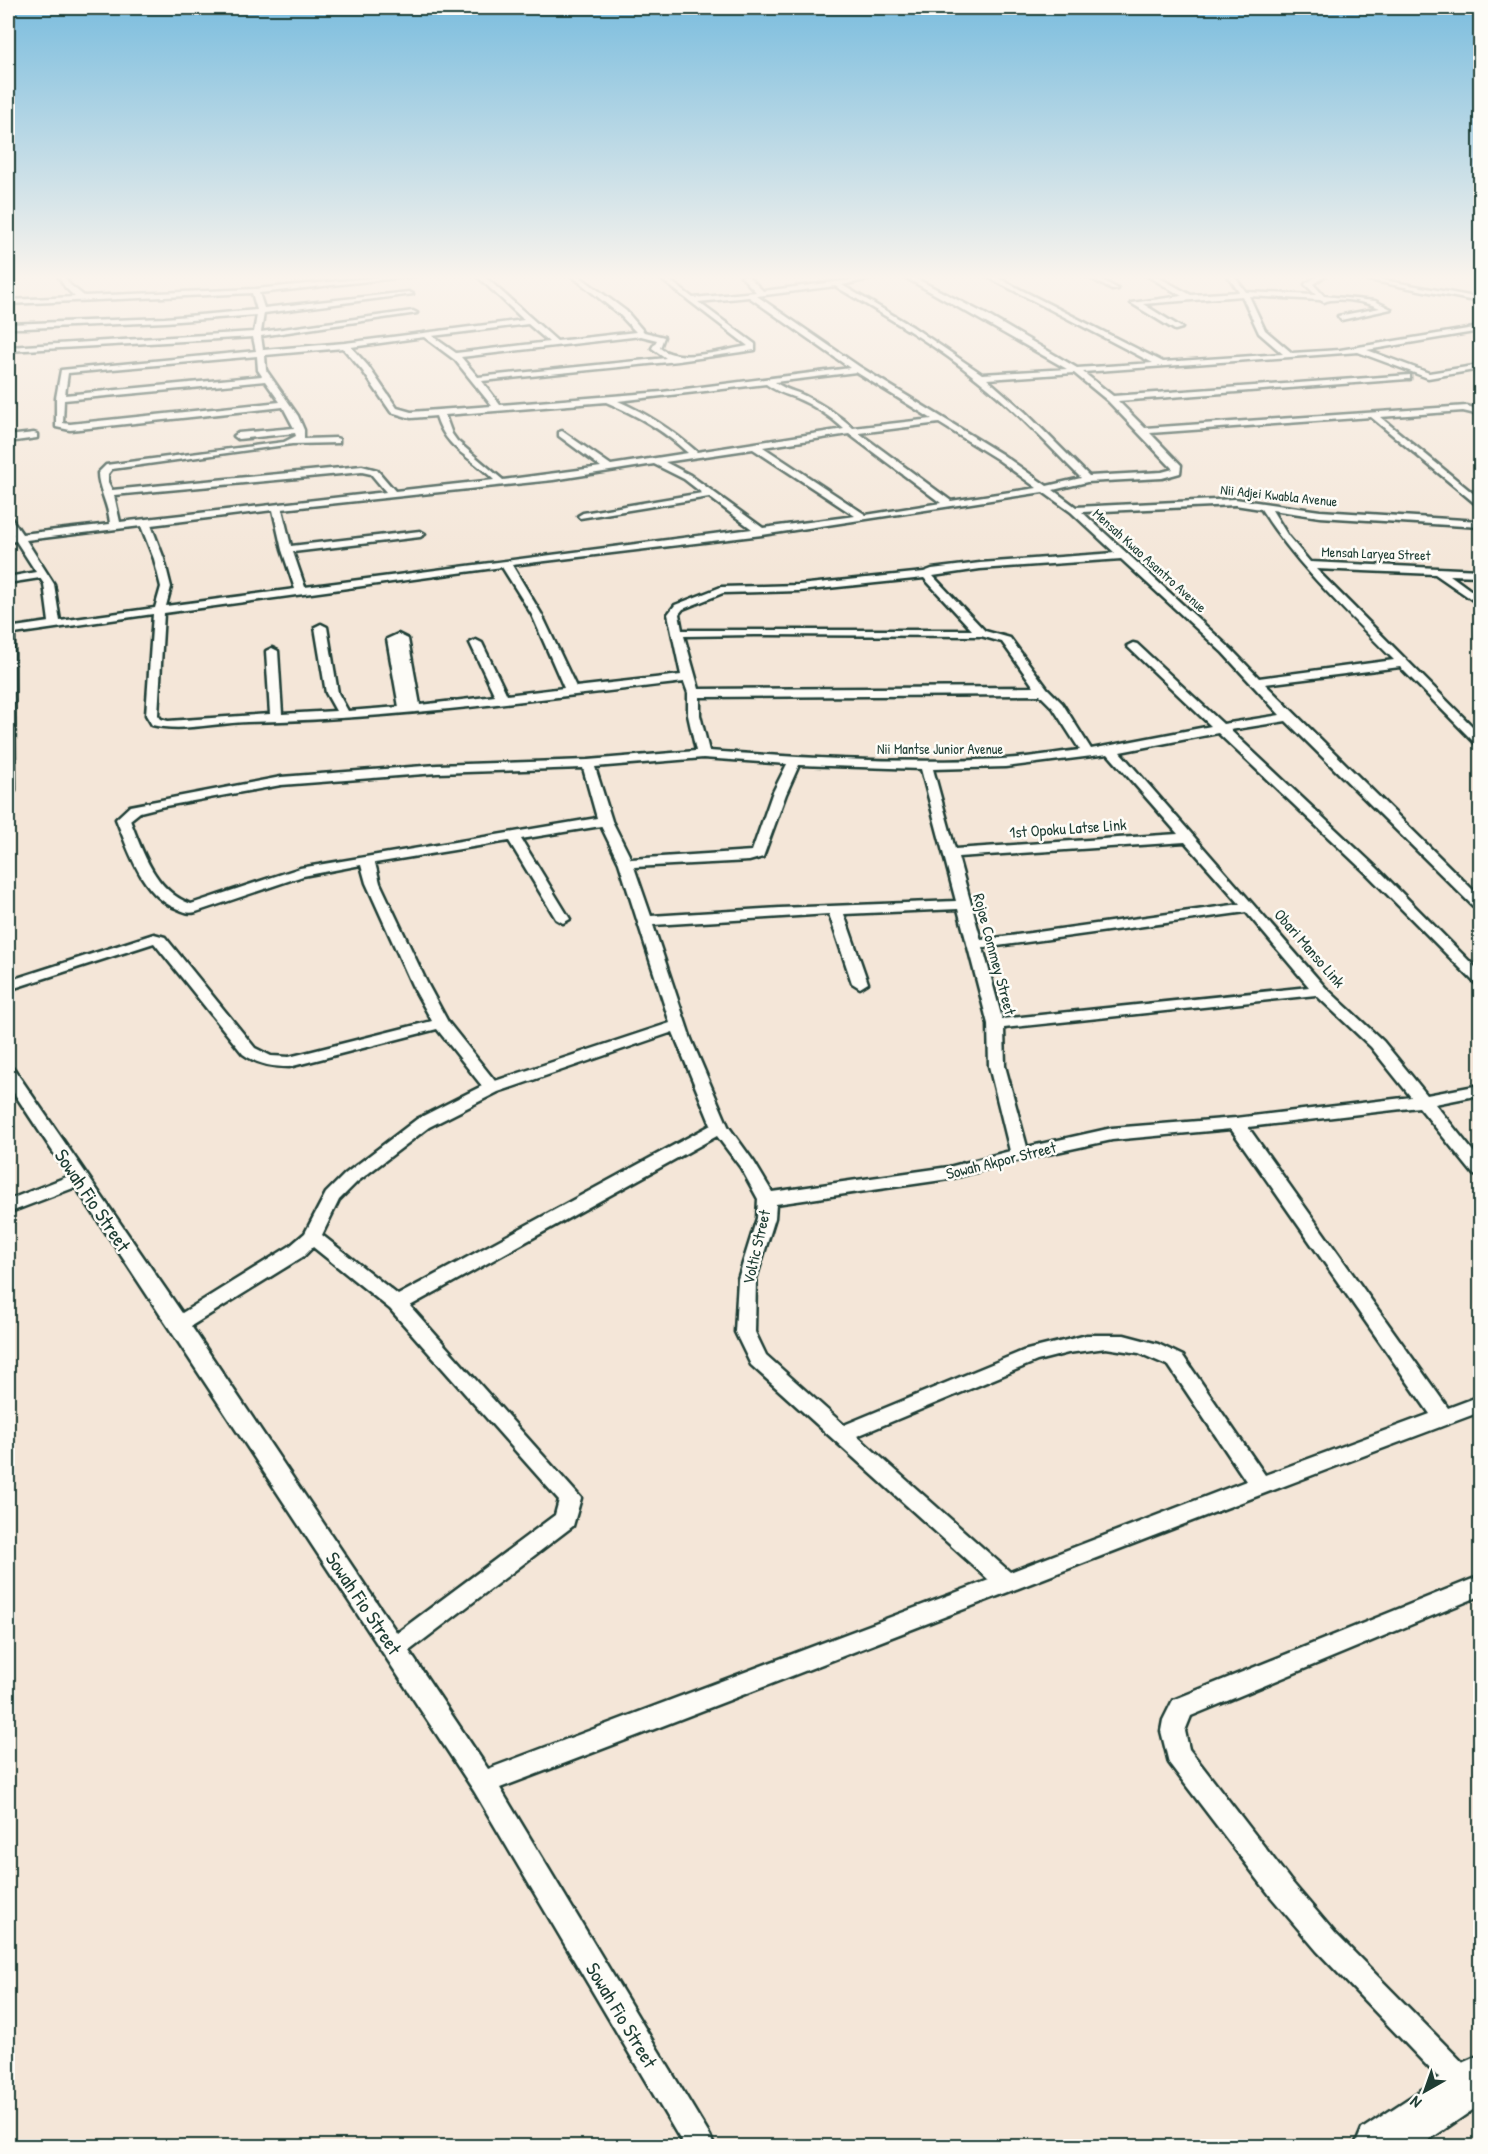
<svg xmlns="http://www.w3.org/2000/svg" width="1488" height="2154" font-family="'Patrick Hand',sans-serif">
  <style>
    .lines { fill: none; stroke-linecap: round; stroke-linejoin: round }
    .street-casing { stroke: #1f3d34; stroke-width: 5 }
    .primary-casing { stroke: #1f3d34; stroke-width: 5 }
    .street { fill: #fdfcf7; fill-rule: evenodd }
    .primary { fill: #fdfcf7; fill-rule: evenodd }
    .labels { text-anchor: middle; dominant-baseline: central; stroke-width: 5; stroke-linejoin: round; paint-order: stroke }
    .far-street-label { font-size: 14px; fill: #1f3d34; stroke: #fdfcf7 }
    .street-label { font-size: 16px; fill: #1f3d34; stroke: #fdfcf7 }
    .near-street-label { font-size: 20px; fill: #1f3d34; stroke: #fdfcf7 }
  </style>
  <rect width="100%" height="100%" fill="#f4e6d8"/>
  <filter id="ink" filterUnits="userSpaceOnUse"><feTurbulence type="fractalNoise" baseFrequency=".0167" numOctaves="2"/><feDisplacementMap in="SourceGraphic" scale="12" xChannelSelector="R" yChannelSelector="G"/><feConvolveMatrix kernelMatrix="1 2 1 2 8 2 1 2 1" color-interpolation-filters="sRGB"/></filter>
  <g filter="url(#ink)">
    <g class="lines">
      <defs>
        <path id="street" d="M58 276H64L70 285 84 296 255 289 392 276H414L259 293 264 308 409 292 413 294 264 313 261 332 413 311 417 313 261 336 263 350 345 343 524 320 477 276H484L557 341 636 332 620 315 572 276H579L626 311 644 332 664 337 660 348C679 364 724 350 748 346L657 276H664L693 298 756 292 741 276H748L763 291 883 276 842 285 913 327 982 374 1067 369 903 276H911L985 314 1077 368 1153 363 986 276H994L1163 362 1283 354 1259 333 1242 296 1143 304 1182 328 1175 330 1131 303 1182 296 1148 276H1156L1191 295 1239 292 1228 276H1234L1246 292 1316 295 1305 284 1318 276H1325L1313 284 1324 296 1375 301 1391 309 1341 320 1338 316 1380 308C1367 302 1337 296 1324 302L1320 300 1249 296 1265 330 1292 353 1340 350 1480 327V331L1367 350 1429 373 1480 365V369L1428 378 1358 352 1083 372 1113 396 1410 375V379H1407L1118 401 1145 428 1467 406 1480 410V415L1463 411 1380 417 1480 499V506L1477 505 1371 417 1150 433 1181 465 1180 473 1162 478 1087 482 1053 490 1076 507 1235 499 1320 511 1480 521V527L1320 517 1272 510 1288 536 1310 562 1480 570V576L1450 575 1480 597V605L1435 574 1316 569 1480 734V745L1476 744 1400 667 1265 684 1480 897V909L1475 908 1286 721 1230 730 1377 868 1480 972V984L1475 983 1367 874 1218 733 1120 752 1325 987 1383 1041 1427 1095 1480 1085V1095L1435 1104 1480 1160V1177L1474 1175 1419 1107 1248 1127 1448 1408 1480 1396V1412C1152 1534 827 1664 500 1788L710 2136 714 2146H684L474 1791 76 1187 8 1213V1200L69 1176 8 1084V1068L14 1069 182 1313 290 1246 305 1233 326 1193 345 1174 417 1119 482 1086 437 1029 289 1067C272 1067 257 1064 243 1054L154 943 8 990V981L154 934 165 937 255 1048 271 1056 289 1057 432 1021 412 985 366 883 361 865 303 876 196 912C189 914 185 912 178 909 142 896 129 851 116 819L130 806 281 777 437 765 588 760 696 751 688 715V693L684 682C539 699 393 719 247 722 215 723 182 732 152 725L146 715 153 614 14 634 15 790 8 794V628L49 622 44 584 40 578 8 583V577L36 572 16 541 8 542V536L13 535 8 527V517L11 518 22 534 110 524C109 505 98 489 98 473L106 465 284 442 296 436 295 433 238 439 234 436 238 433 294 428 283 407 70 430 56 427V398L61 370 256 351 253 337 8 351V347L254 332 257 315 165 322 26 328H8V324L165 318 257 310 252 293 8 304V300L75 297 65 287ZM835 286C884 315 933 343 977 379 1015 409 1047 444 1081 478L1047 486 1003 455 860 367 757 296ZM749 297 850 368 662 392 500 405 482 381 678 361 755 350V344L698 302ZM528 324 549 342 456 353 432 336ZM641 336 657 340 652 348 666 358 478 377 461 357ZM424 337 455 360 492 406 411 412 397 408 368 366 351 347ZM343 348 362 370 391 412 411 418 436 416C447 451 471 456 494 480L395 491 377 470 362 466 112 490 108 482V474L112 469 292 444 339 443V439L336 438 304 439V430L298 416 266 370 265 355ZM257 356 258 370 262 376 65 395 68 373ZM856 372 932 419 853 428C839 415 823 405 805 396 795 391 785 390 775 382ZM1074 373 1108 401 1173 469 1162 472 1089 476 1025 412 987 379ZM265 381 280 402 70 424 63 423 64 400ZM766 384C776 391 784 394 796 398 813 405 831 417 844 429L697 452C672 430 648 414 618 401ZM606 402C638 416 662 429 688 453L611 465 562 431 559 432V436L601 467 503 480 457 441 452 434 445 415ZM939 423 997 459 1037 488 951 501 859 433ZM849 434 941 503 866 515 763 447ZM753 449 855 516 763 528 690 475 665 462ZM654 464 684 479 702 493 583 513 578 516 580 518 709 497 752 529 305 587 293 552 420 537 425 534 420 531 291 546 282 509 553 480ZM362 472 371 474 386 492 120 522 114 495ZM1043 492 1071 512 1115 553 980 563 932 569 924 572 799 585 721 587 675 605 668 614 681 675 576 687 542 615 512 565 762 535ZM1235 505 1261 509C1297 566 1347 612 1394 660L1259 678 1231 649 1082 512ZM273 510 282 550 295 589 166 606 171 587 164 559 151 525ZM141 526 154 559 161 587 155 608 60 621 54 584 26 540ZM1121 559 1223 653 1280 715 1223 724 1137 644 1133 643 1127 646 1129 648 1211 726 1091 749 1062 703 1047 688 1010 638 985 631 933 576 980 569ZM502 567 532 615 564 688 507 695 482 643 476 640 470 643 495 696 420 705 408 639 398 634 387 639 399 707 348 711 338 693 327 627 321 624 315 627 326 693 336 711 282 714 278 651 272 648 266 651 270 714 168 721 161 719 158 715 164 613ZM924 578 972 630H682L679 614 683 609 723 593 799 591ZM754 635 981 636 1002 642 1034 687 699 689 684 636ZM1040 695 1053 708 1080 750C1054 753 1028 758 1002 759 904 764 806 758 709 751L700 715V697ZM1108 754 1178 834 955 849 933 769 1005 767ZM703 758 787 764 772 794 752 851 631 859 612 821 595 767ZM799 765 921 769 956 901 780 908 651 916 634 867 749 861 763 857 786 794ZM583 768 597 818 300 868 191 904C155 891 143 853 130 820L140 812 160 807 281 785 437 773ZM601 826 619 863 670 1023 495 1081 448 1022 428 985 380 883 375 863 509 841 556 919 563 923 570 919 521 839ZM1185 842 1240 904 981 940 958 857ZM958 909 988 1024 989 1066 1010 1151 949 1167 772 1192 754 1162 728 1126 691 1039 653 925 829 914 852 983 860 988 868 983 844 914ZM1246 912 1309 987 1002 1019 983 948ZM1316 995 1371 1047 1411 1097 1236 1118 1112 1128 1027 1147 1005 1066 1004 1028ZM673 1032 711 1125 398 1295 322 1235 339 1200 357 1182 429 1127 498 1092ZM1231 1129 1430 1414 1265 1475 1183 1356 1158 1344 1124 1335H1087L1023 1351 844 1425 766 1355 755 1332 756 1279 775 1218 776 1204 949 1179 1020 1160 1112 1140ZM717 1136 741 1168 758 1199 757 1218 738 1279 735 1332 751 1365 989 1580 488 1769 409 1651 573 1526 581 1498 410 1306ZM313 1247 390 1309 559 1500 555 1515 397 1633 191 1326 304 1256ZM1106 1348 1139 1353 1169 1366 1246 1481 1010 1572 857 1436 1037 1361 1068 1353Z
          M1087 276H1095L1118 289 1112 290Z
          M1349 276H1362L1480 298V302Z
          M34 433 37 434V438L8 442V436Z
          M1480 1576V1596L1191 1716 1185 1731 1189 1749 1290 1880 1335 1933 1476 2076 1480 2086 1476 2096 1466 2100 1456 2096 1317 1951 1272 1898 1169 1763 1161 1731 1163 1720 1173 1700Z"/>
        <path id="primary" d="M1480 2055V2105L1420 2146H1355L1362 2129 1464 2062Z"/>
      </defs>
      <use href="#street" class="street-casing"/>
      <use href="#primary" class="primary-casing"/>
      <use href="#street" class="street"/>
      <use href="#primary" class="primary"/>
    </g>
  </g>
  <linearGradient id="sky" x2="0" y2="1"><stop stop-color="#7bbdde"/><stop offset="0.48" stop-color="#faf4ed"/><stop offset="1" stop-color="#faf4ed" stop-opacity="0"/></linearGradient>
  <rect width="1488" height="577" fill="url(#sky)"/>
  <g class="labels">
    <g class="far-street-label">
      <text transform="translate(1279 495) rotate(6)">Nii Adjei Kwabla Avenue</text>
      <text transform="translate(1376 553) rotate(2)">Mensah Laryea Street</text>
      <text transform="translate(1150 560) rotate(42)">Mensah Kwao Asantro Avenue</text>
      <text x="940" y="748">Nii Mantse Junior Avenue</text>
    </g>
    <g class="street-label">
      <text transform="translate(1068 828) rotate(-4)">1st Opoku Latse Link</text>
      <text transform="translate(1310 948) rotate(49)">Obari Manso Link</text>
      <text transform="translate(995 954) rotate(75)">Rojoe Commey Street</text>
      <text transform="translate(1001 1160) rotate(-14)">Sowah Akpor Street</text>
      <text transform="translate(756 1247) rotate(-77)">Voltic Street</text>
    </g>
    <g class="near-street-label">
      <text transform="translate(93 1200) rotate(56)">Sowah Fio Street</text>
      <text transform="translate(364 1603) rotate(56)">Sowah Fio Street</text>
      <text transform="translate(622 2015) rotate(59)">Sowah Fio Street</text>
    </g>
  </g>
  <rect width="1488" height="2154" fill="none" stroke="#fdfcf7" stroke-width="30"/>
  <rect x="15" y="15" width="1458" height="2124" fill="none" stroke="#1f3d34" stroke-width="2" filter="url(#ink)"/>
  <g transform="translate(1425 2091) rotate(220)" stroke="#fdfcf7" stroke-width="4.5" paint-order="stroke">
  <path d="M0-4.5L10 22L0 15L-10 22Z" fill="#1f3d34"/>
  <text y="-9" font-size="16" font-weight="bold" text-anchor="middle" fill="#1f3d34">N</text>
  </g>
</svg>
